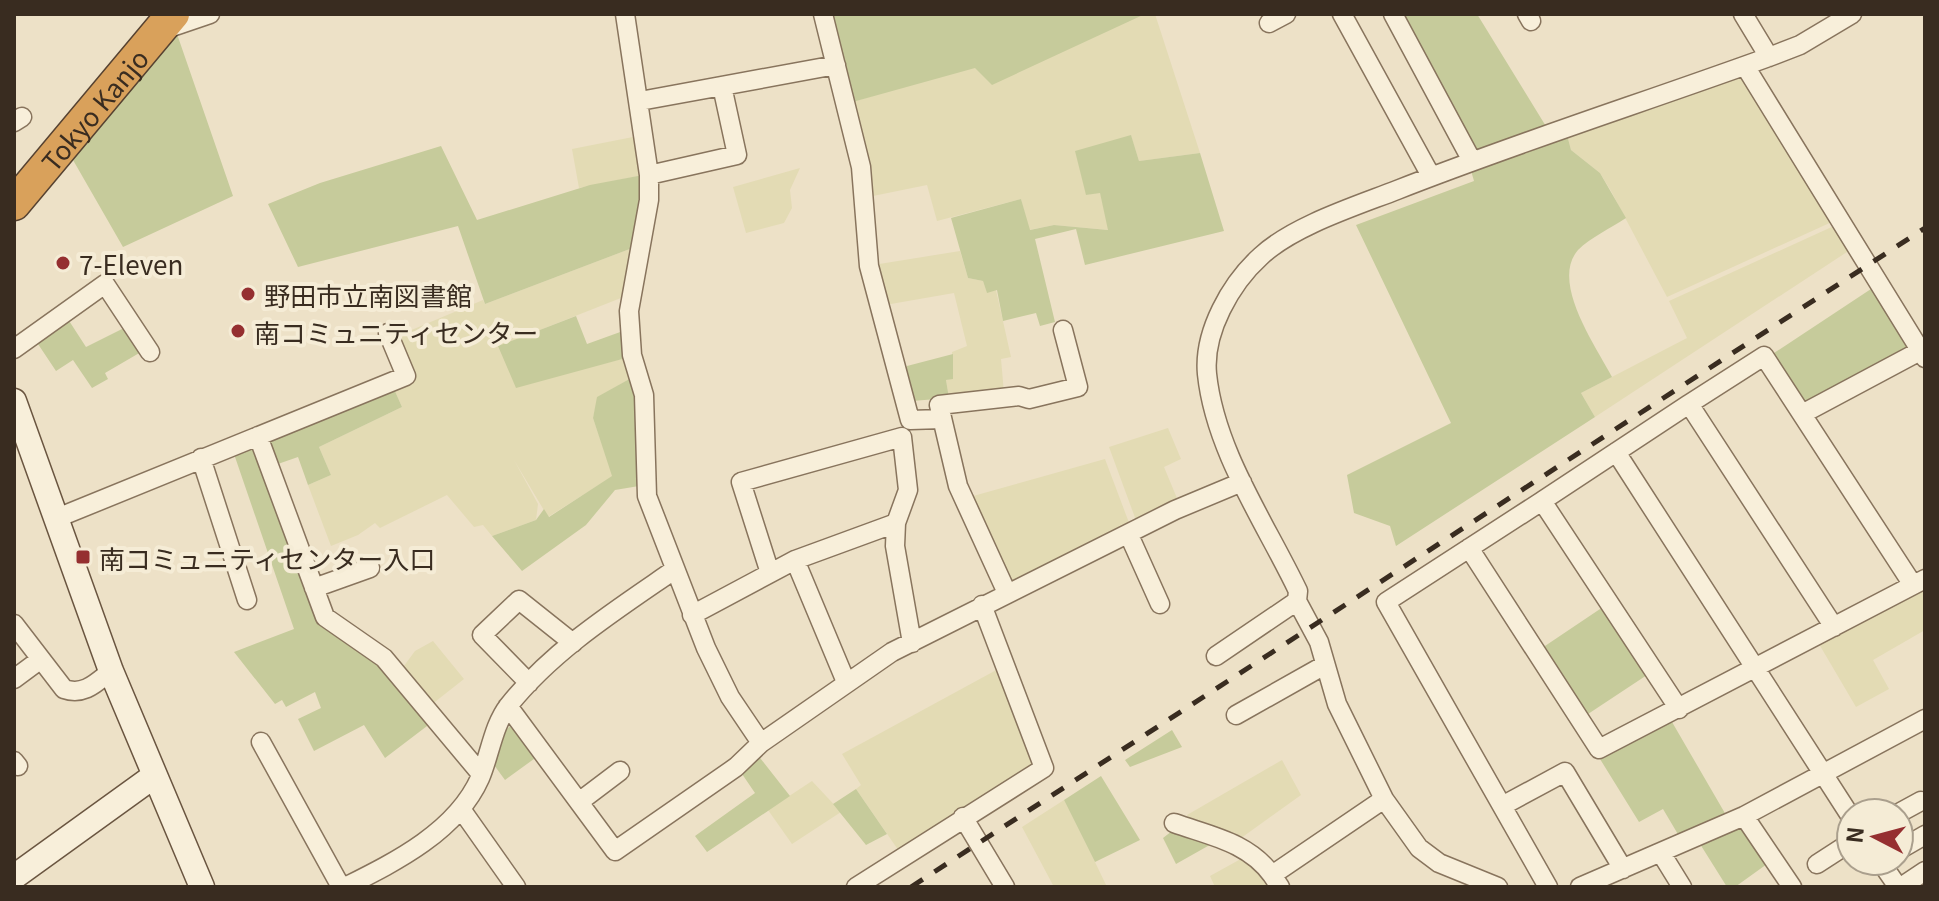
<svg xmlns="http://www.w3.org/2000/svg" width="1939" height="901" font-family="Georgia,'Noto Sans JP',serif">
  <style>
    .farmland { fill: #e3dbb4 }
    .green { fill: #c6cb9b }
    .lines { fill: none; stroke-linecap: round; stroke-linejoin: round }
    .street-casing { stroke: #88745d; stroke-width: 21 }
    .secondary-casing { stroke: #6a5540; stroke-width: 27 }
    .highway-casing { stroke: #564231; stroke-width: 35 }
    .street { stroke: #f8efda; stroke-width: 18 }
    .secondary { stroke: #f8efda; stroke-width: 24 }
    .highway { stroke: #d9a15b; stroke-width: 32 }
    .rail { stroke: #392c20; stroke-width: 5; stroke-dasharray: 14 14; stroke-linecap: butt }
    .poi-dot { fill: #952f30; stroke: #f5ecd6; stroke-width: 3 }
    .labels { text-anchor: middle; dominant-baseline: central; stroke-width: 8; stroke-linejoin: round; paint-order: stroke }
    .street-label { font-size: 26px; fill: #392c20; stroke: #f5ecd6 }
    .poi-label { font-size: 26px; fill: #392c20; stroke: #f5ecd6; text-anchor: start }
  </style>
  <rect width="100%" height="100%" fill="#ede1c7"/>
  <path class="farmland" d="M1145 14H1155L1200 153 1139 161 1131 136 1086 195 1100 192 1109 230 1054 225 1029 230 1021 199 937 221 927 185 868 197 849 103Z
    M1742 71 1834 221 1667 297 1611 191 1600 173 1571 150 1566 131Z
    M638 136 643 175 579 188 572 149Z
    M800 168 790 190 792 208 784 223 746 233 733 187Z
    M1836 225 1850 250 1595 417 1581 393 1687 338 1669 301Z
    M635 247 626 296 499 346 593 366 626 358 633 377 598 397 593 418 613 476 548 517 514 460 538 504 536 520 492 536 483 525 474 527 447 495 380 528 375 523 358 535 331 546 308 485 331 475 319 447 402 407 394 389 415 380 399 340 402 334 483 300 485 304Z
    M960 251 968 278 983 281 987 292 996 290 1011 357 1001 359 1004 393 949 398 946 380 953 378 952 352 967 346 954 293 885 305 873 265Z
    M1168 428 1181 459 1164 467 1179 503 1137 523 1109 447Z
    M1105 459 1131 528 1007 586 966 498Z
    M1925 588V630L1873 660 1889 689 1856 707 1819 644Z
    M433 641 464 679 431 705 401 670 415 651Z
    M1000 668 1035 768 901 854 856 789 861 785 842 754Z
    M1282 760 1301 795 1237 841 1194 826 1187 815Z
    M812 781 841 812 792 844 768 810Z
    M1064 800 1095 862 1107 887H1054L1022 827Z
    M1248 855 1271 887H1215L1210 876Z"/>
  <path class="green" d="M827 14H1145L992 85 975 68 849 103Z
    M1399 14H1477L1547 128 1481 153 1474 151Z
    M177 34 233 196 123 247 73 160Z
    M1566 131 1571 150 1600 173 1626 218C1611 228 1590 238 1578 250 1550 282 1596 346 1612 377L1581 393 1595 417 1396 546 1390 526 1354 513 1347 475 1451 423 1356 225 1474 181 1470 167Z
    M1131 135 1139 161 1200 153 1224 231 1085 265 1076 229 1035 239 1055 322 1040 326 1036 313 1003 321 997 290 987 293 983 281 968 278 951 218 1021 199 1030 230 1054 225 1108 230 1100 193 1086 195 1075 151Z
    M441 146 477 220 590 185 643 175 635 247 485 304 458 226 298 267 268 204 320 183Z
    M1874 287 1909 343 1908 350 1809 402 1800 400 1771 355Z
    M64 313 86 347 126 327 141 352 105 373 108 379 92 388 73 360 56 371 34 338Z
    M576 316 587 344 623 331 626 358 516 388 498 346Z
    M953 354V379L946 380 949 398 912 401 904 371 907 366Z
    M633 377 639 400V486L615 490 586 525 522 571 492 536 536 520 544 509 549 517 612 476 593 418 597 397Z
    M394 389 402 407 319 447 331 475 308 485 298 457 275 465 268 446 273 437Z
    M249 447 258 451 321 622 378 662 431 723 385 758 364 725 314 751 298 719 321 708 315 692 286 707 282 700 275 704 234 652 294 629 234 454Z
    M1603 607 1647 675 1585 716 1542 648Z
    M1672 722 1726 815 1679 836 1663 809 1639 822 1600 759Z
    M510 726 516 728 538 756 505 780 494 765 505 731Z
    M1172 730 1182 747 1130 767 1125 760Z
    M757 754 790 796 707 852 695 836 755 793 740 771Z
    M1101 776 1140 840 1095 862 1064 800Z
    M856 789 887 834 866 845 833 804Z
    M1737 827 1744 829 1767 864 1735 887H1727L1700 844Z
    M1172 831 1215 842 1176 864 1163 838Z"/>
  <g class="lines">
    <defs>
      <path id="street" d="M625 14 649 175V200L629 311 632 355 644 395 647 496 706 648 730 697 761 743 892 652 1175 510 1242 482
        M823 14 861 167 869 266 910 420 942 419
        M1342 14 1431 176
        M1393 14 1472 161
        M1527 14 1531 21
        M1743 14 1769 57
        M1269 23 1286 14
        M163 30 210 14
        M1745 66 1925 358
        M640 101 836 65
        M14 122 22 117
        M649 175 737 155 722 86
        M14 349 105 284 150 352
        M1689 404 1764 356 1913 585
        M1802 414 1920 351
        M258 436 325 617 384 658 481 774
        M1616 452 1851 817
        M201 458 247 600
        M1542 501 1386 602 1548 887
        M57 518 406 376 388 333
        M1129 535 1160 604
        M1469 548 1599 749 1925 579
        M795 560 846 682
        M770 573 741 482 902 437 908 490 896 523 895 546 912 643
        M314 588 370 568
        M1007 593 958 486 939 405 1019 396 1029 399 1078 387 1063 330
        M692 615 795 560 896 523
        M14 624 64 689C84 696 96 683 111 671
        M1216 656 1297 601
        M14 679 41 659
        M529 683 482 635 519 600 573 643
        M508 706 615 851 736 767 761 743
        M1679 709 1542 501 1689 404 1834 627
        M1236 715 1323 666
        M261 742 341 887
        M14 761 18 766
        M579 802 620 771
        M1502 806 1565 772 1623 869
        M461 809 516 887
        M1899 813 1921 801
        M1744 816 1792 887
        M963 817 1005 887
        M1174 823C1210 836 1248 842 1272 875
        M1899 850 1925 835
        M1661 853 1682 887
        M1880 861 1898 887
        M1817 864 1851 842
        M345 887C395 862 456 832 480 778 490 755 493 725 509 705 553 650 616 610 674 570
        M856 887 1044 768 982 605
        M1280 887 1272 875 1384 799
        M1498 887 1439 863 1419 848 1384 799 1337 704 1319 642 1297 601 1298 591C1265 522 1215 451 1207 374 1203 332 1231 283 1261 256 1293 226 1356 206 1397 190 1519 142 1645 102 1769 57L1800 45 1852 14
        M1580 887 1744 816 1925 719
        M1901 887 1925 871"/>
      <path id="secondary" d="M14 401 111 671 202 887
        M14 877 154 776"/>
      <g id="highway">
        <path id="s1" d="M14 204 173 14"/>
      </g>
    </defs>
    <use href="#street" class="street-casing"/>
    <use href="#secondary" class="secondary-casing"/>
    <use href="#highway" class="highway-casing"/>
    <use href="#street" class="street"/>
    <use href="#secondary" class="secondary"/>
    <use href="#highway" class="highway"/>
    <path class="rail" d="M911 887 1925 228"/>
  </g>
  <g class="poi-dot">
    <circle cx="63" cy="263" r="8"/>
    <circle cx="248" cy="294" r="8"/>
    <circle cx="238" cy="331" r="8"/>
    <rect x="75" y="549" width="16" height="16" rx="4"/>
  </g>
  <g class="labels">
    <g class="street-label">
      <text stroke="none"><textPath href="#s1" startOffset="124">Tokyo Kanjo</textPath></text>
    </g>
    <g class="poi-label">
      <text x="79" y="263">7-Eleven</text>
      <text x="264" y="294">野田市立南図書館</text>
      <text x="254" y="331">南コミュニティセンター</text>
      <text x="99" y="557">南コミュニティセンター入口</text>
    </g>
  </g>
  <rect width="1939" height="901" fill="none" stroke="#392c20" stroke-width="32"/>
  <g transform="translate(1875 837) rotate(276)"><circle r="38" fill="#f5ecd6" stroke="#aa9f8d" stroke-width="2"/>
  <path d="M0-6L14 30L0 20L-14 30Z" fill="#952f30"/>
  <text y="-12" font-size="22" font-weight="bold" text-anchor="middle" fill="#392c20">N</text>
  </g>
</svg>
